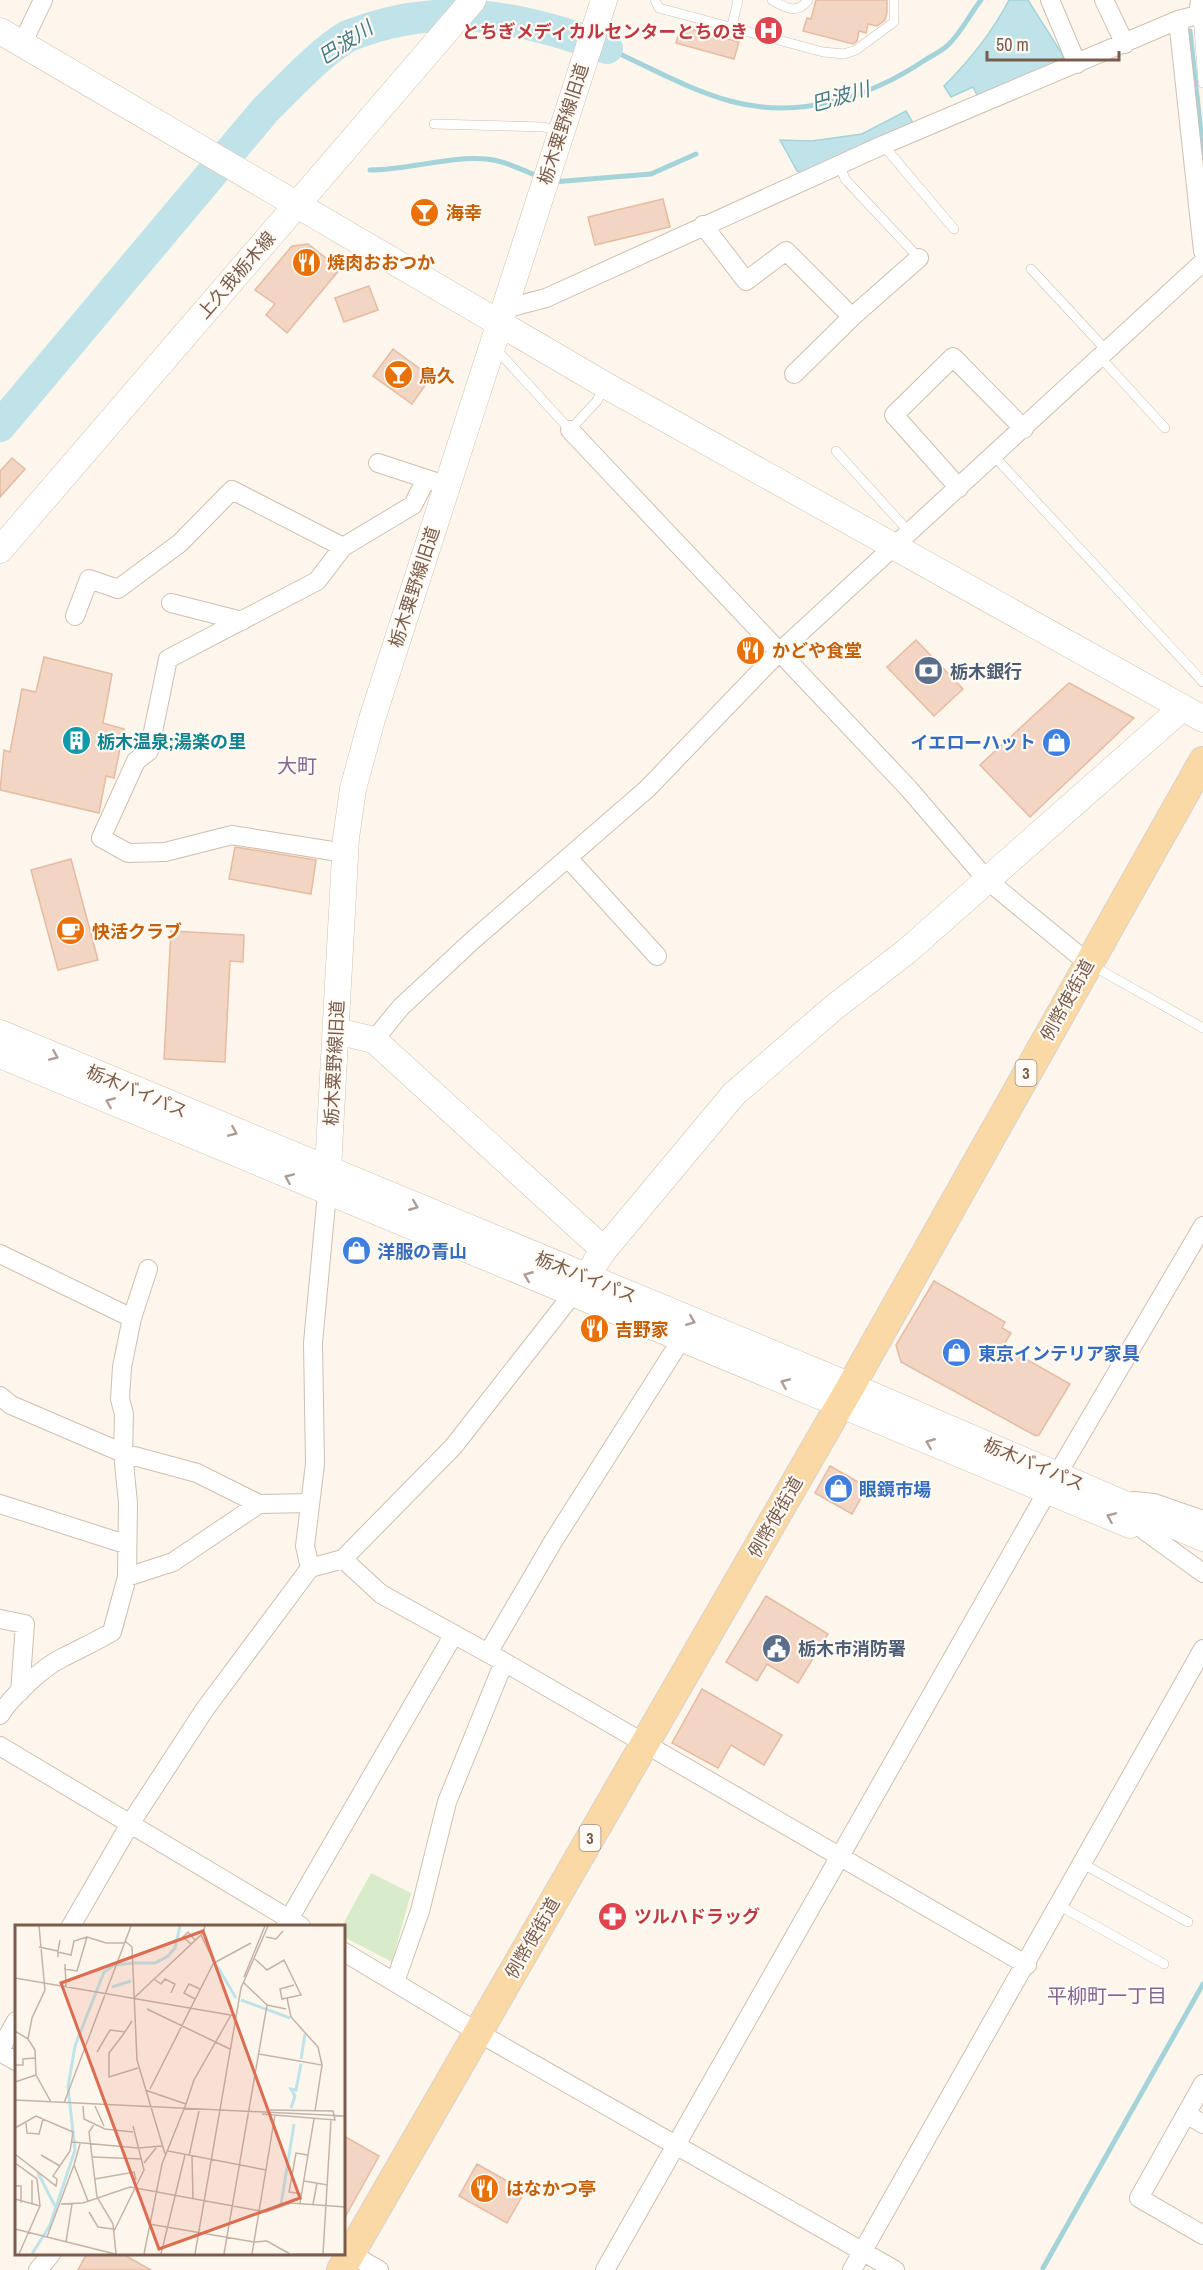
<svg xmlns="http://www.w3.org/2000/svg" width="1203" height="2270" font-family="'Archivo Narrow','Noto Sans JP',sans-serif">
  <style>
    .green { fill: #d8ecc9 }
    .water { fill: #bfe3e8; stroke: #a5d3da; stroke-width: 1.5 }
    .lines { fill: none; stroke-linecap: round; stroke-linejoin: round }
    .stream { stroke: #a5d3da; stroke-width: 5 }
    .river { stroke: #bfe3e8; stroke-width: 32 }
    .building { fill: #f3d5c3; stroke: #e6bba3; stroke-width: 1.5 }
    .lane-casing { stroke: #d1beb0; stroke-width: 10 }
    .street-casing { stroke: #d1beb0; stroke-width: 20 }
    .secondary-casing { stroke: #d6c0b0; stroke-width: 27 }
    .primary-casing { stroke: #dad1cd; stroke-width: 30 }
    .lane { stroke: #fff; stroke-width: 9 }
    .street { stroke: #fff; stroke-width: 18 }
    .secondary { stroke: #fff; stroke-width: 26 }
    .primary { stroke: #fbd9a5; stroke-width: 28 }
    .oneway { stroke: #af9d94 }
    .labels { text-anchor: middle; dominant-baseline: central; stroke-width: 4.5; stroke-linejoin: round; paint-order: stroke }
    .shield { fill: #fffaf3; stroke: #a28b7f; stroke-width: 1.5 }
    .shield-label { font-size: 16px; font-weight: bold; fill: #7a5c4d }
    .health-label { font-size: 18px; font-weight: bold; fill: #be3a42; stroke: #fffaf3; text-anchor: end }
    .street-label { font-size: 18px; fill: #7a5c4d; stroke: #fffaf3 }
    .food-label { font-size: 18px; font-weight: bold; fill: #c56008; stroke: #fffaf3; text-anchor: start }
    .service-label { font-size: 18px; font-weight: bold; fill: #4e5e75; stroke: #fffaf3; text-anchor: start }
    .culture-label { font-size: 18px; font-weight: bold; fill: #0d838f; stroke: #fffaf3; text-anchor: start }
    .shop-label { font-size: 18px; font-weight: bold; fill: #366cbe; stroke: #fffaf3; text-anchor: start }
    .water-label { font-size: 20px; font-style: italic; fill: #437c86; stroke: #fffaf3 }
    .neighbourhood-label { font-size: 20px; fill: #846695; stroke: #fffaf3 }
    .inset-river { fill: none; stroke: #bfe3e8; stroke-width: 3 }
    .inset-road { fill: none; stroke: #c5b3a7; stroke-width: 1.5 }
    .view { fill: #dc6d51; fill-opacity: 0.15; stroke: #dc6d51; stroke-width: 3 }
    .inset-edge { fill: none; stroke: #7a5c4d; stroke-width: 3 }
  </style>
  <rect width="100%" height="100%" fill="#fdf6ec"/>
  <path class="green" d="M371 1873 411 1893 392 1962 344 1937 342 1926Z"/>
  <path class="water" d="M1009 0H1028L1064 57 1052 66 978 97 973 87 951 97 944 86C970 60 992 33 1009 0Z
    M906 111 913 123 806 174 797 171 780 140 812 141 862 134Z"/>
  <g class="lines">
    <path class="stream" d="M1190 31 1203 152
      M607 48C647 66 687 89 730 101 797 120 869 98 925 60 933 55 942 51 948 45 961 33 970 14 981 0
      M370 170C409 170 447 156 486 159 504 160 521 170 538 176
      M553 182 651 174 696 154
      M1043 2268 1203 1984"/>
    <path class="river" d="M0 426 266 109C292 84 317 55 348 36 439 0 517 15 607 48"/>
  </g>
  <path class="building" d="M816 0H887V12L885 20 877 26 868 24 866 33 859 31 857 41 853 44 803 31 807 18 811 19Z
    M681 26 739 42 734 59 676 43Z
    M663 199 670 227 595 245 588 217Z
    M308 244 340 269 287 333 266 315 275 304 255 290 292 246Z
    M369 286 378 310 344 322 335 298Z
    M393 349 431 377 412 404 373 376Z
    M12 458 25 469 0 497V471Z
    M916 640 963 689 934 716 887 667Z
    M44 657 112 674 103 723 124 729 114 778 106 776 99 813 0 790 4 750 10 752 22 689 36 692Z
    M1069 683 1134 718 1030 817 980 765Z
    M235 847 316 860 311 894 229 879Z
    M71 859 98 960 58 970 31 870Z
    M171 931 244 935 243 962 230 961 225 1062 164 1059Z
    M934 1281 1005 1322 1002 1328 1011 1333 1003 1346 1070 1384 1039 1435 1036 1436 901 1362 896 1345Z
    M830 1466 867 1487 852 1514 815 1493Z
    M766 1596 828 1634 798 1683 767 1664 757 1681 726 1662Z
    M702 1689 782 1735 764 1765 731 1745 718 1768 672 1743Z
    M344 2136 379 2156 344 2219Z
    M477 2164 525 2191 507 2223 459 2196Z
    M87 2253H121L151 2270H78Z"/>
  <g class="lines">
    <defs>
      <path id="lane" d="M655 0 659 8 823 52 844 54 856 50 894 22V0
        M772 0C785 8 797 15 808 0
        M1198 15 1203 83
        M732 26 738 0
        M434 124 544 127 559 131
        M883 145 954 229
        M840 166 845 179 919 258
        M1031 269 1107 351
        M496 349 570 430 597 401 604 387
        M1101 358 1165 428
        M836 451 910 533
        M994 456 1203 682
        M1093 966 1203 1028
        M1083 1864 1188 1922
        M1060 1906 1164 1964"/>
      <path id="street" d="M1050 0 1077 64
        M1104 0 1125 44
        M1178 20 1203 251
        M22 44 43 0
        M703 225 746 281 786 251 852 317 794 374
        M504 309 546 298 883 145 1178 20 1198 15 1200 0
        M852 317 919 258
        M570 430 909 789 987 880 1088 963
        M378 463 436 482
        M959 488 894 415 953 357 1024 429
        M343 547 317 581 168 659 149 751 136 761 101 838 128 853 165 852 232 835 345 853
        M171 603 242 621
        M75 616 89 579 118 589 180 543 232 490 343 547 413 505 426 479
        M568 858 657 956
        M374 1040 401 1007 473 940 647 789 778 653 1203 262
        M0 1254 132 1318
        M0 1396 11 1405 123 1453 197 1473 259 1504 310 1503
        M1134 1501 1154 1503 1203 1520
        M0 1504 125 1544
        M1145 1531 1203 1573
        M343 1559 381 1594 504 1662 1027 1965
        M310 1568 305 1546 315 1464 313 1343 327 1193
        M127 1577 173 1562 259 1504
        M0 1619 25 1624 20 1692
        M488 1653 554 1540 681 1340
        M0 1715C11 1697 43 1667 62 1658 79 1649 95 1642 112 1632L127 1577 128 1503 123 1453 124 1414 120 1399 122 1367 132 1318 148 1269
        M0 1746 301 1926
        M71 1926 130 1824 205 1709 310 1568 343 1559 453 1447 572 1295
        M285 1926 454 1634
        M344 1952 479 2033 895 2270
        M395 1982 420 1911 447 1802 504 1662
        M0 2050 16 2021
        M0 2052 16 2061
        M1203 2084 1139 2198 1203 2235
        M1186 2114 1203 2124
        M344 2250 379 2270
        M38 2270 51 2254
        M605 2270 1048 1490 1203 1226
        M852 2270 1203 1649"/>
      <path id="secondary" d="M0 31 605 385 1203 719
        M0 550 473 0
        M336 1031 374 1040 604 1250 595 1263
        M0 1033 851 1386 1203 1538
        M0 1055 1130 1525
        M327 1187 346 838 353 789 372 719 604 0
        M604 1250 734 1094 832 1009 907 951 1182 708"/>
      <path id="primary" d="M341 2270 851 1386 1203 761"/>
    </defs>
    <use href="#lane" class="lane-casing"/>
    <use href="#street" class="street-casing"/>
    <use href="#secondary" class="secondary-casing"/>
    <use href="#primary" class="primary-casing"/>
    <use href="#lane" class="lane"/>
    <use href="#street" class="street"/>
    <use href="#secondary" class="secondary"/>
    <use href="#primary" class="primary"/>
  </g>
  <defs><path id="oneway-chevron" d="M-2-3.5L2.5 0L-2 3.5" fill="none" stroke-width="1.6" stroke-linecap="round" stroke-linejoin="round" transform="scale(1.5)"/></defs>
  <g class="oneway">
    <use href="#oneway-chevron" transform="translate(54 1056) rotate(23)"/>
    <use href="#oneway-chevron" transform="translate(110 1102) rotate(-157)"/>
    <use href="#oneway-chevron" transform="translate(233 1132) rotate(23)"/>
    <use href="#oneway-chevron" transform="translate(289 1178) rotate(-157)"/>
    <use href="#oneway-chevron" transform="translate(414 1206) rotate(22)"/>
    <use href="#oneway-chevron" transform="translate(528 1276) rotate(-158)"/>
    <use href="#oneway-chevron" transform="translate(691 1321) rotate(22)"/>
    <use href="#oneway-chevron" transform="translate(785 1383) rotate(-157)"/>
    <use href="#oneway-chevron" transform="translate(930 1443) rotate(-158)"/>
    <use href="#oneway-chevron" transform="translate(1111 1517) rotate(-157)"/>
  </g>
  <defs>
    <symbol id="hospital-disc" viewBox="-11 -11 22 22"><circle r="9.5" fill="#e0444e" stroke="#fffaf3"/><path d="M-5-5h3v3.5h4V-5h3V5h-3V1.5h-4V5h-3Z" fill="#fff"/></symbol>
    <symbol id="bar-disc" viewBox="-11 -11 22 22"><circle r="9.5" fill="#e8710a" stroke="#fffaf3"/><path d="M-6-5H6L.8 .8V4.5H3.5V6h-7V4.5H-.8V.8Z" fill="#fff"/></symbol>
    <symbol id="restaurant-disc" viewBox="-11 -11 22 22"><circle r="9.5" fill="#e8710a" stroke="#fffaf3"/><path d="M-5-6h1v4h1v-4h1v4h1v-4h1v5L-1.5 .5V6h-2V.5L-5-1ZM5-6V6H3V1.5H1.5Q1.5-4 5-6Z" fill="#fff"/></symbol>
    <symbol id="bank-disc" viewBox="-11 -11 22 22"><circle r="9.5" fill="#5c6f8a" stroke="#fffaf3"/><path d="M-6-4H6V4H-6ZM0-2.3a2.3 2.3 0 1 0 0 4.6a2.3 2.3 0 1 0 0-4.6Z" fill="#fff"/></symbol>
    <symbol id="building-disc" viewBox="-11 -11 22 22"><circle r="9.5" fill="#0f9aa8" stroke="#fffaf3"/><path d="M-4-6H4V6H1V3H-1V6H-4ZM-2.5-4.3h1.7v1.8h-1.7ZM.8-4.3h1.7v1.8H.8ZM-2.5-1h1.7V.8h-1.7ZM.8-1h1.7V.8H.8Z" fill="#fff"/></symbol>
    <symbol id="shop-disc" viewBox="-11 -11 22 22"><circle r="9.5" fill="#3f7fe0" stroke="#fffaf3"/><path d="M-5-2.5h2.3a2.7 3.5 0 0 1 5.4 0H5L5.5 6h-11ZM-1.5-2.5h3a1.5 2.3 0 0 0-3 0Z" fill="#fff"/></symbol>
    <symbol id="cafe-disc" viewBox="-11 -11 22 22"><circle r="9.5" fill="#e8710a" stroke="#fffaf3"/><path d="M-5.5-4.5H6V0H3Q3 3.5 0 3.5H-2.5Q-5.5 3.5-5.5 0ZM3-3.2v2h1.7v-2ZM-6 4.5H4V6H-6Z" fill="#fff"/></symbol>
    <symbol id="civic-disc" viewBox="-11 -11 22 22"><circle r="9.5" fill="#5c6f8a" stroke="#fffaf3"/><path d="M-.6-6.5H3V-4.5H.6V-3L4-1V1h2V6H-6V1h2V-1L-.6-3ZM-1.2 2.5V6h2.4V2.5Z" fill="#fff"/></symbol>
    <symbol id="pharmacy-disc" viewBox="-11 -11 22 22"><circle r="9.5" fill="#e0444e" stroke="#fffaf3"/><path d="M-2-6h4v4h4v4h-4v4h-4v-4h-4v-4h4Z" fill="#fff"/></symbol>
  </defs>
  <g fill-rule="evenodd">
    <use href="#hospital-disc" x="752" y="14" width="33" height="33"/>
    <use href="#bar-disc" x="408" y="196" width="33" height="33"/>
    <use href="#restaurant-disc" x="290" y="246" width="33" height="33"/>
    <use href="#bar-disc" x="382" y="358" width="33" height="33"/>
    <use href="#restaurant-disc" x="734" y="634" width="33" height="33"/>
    <use href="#bank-disc" x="912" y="654" width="33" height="33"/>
    <use href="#building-disc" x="60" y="724" width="33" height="33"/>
    <use href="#shop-disc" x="1040" y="726" width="33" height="33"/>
    <use href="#cafe-disc" x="54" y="914" width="33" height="33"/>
    <use href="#shop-disc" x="340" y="1234" width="33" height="33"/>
    <use href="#restaurant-disc" x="578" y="1312" width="33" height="33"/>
    <use href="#shop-disc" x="940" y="1336" width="33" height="33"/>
    <use href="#shop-disc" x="822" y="1472" width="33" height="33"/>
    <use href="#civic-disc" x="760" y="1632" width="33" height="33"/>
    <use href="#pharmacy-disc" x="596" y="1900" width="33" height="33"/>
    <use href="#restaurant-disc" x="468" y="2172" width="33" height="33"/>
  </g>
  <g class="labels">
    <g class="shield">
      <rect x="1015.5" y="1060" width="21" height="26" rx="4.5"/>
      <rect x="579.5" y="1825" width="21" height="26" rx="4.5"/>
    </g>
    <g class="shield-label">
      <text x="1026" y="1073">3</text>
      <text x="590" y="1838">3</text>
    </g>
    <g class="health-label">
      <text x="748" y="31">とちぎメディカルセンターとちのき</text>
      <text x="634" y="1916" text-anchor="start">ツルハドラッグ</text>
    </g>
    <g class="street-label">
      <text transform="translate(563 124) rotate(-72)">栃木粟野線旧道</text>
      <text transform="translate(236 275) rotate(-49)">上久我栃木線</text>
      <text transform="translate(414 587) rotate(-72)">栃木粟野線旧道</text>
      <text transform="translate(1067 1000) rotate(-61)">例幣使街道</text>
      <text transform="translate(334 1063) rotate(-87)">栃木粟野線旧道</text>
      <text transform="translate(137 1091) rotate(23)">栃木バイパス</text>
      <text transform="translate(586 1277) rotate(22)">栃木バイパス</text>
      <text transform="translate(1034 1464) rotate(23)">栃木バイパス</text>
      <text transform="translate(775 1517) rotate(-60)">例幣使街道</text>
      <text transform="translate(532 1938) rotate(-60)">例幣使街道</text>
    </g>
    <g class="food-label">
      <text x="446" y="212">海幸</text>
      <text x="327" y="262">焼肉おおつか</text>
      <text x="419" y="375">鳥久</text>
      <text x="772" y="650">かどや食堂</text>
      <text x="92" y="931">快活クラブ</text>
      <text x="615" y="1329">吉野家</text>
      <text x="506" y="2188">はなかつ亭</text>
    </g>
    <g class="service-label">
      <text x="950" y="671">栃木銀行</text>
      <text x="798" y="1648">栃木市消防署</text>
    </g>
    <g class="culture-label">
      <text x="97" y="741">栃木温泉;湯楽の里</text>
    </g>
    <g class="shop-label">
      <text x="1036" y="742" text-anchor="end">イエローハット</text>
      <text x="377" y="1251">洋服の青山</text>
      <text x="978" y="1353">東京インテリア家具</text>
      <text x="859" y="1489">眼鏡市場</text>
    </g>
    <g class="water-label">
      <text transform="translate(345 42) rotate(-33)">巴波川</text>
      <text transform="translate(840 96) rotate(-16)">巴波川</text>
    </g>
    <g class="neighbourhood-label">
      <text x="297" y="765">大町</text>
      <text x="1107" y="1995">平柳町一丁目</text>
    </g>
  </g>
  <g transform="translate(15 1925)">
    <rect width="330" height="330" fill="#fdf6ec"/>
    <path class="inset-river" d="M120 38H140L153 31 160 23 165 1M202 41 221 73M97 62 116 56M226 75 275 93M286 134 290 109M276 183 280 171 276 164 281 165 286 139M23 248 40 281M266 280 279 199M17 329 35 300 60 225 53 162 60 121 89 47 99 40 120 38"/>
    <path class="inset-road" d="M251 12 261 14 268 6M110 16 117 22 122 135 150 229M176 19 168 12 173 7 180 15M24 22 43 26 45 15M43 32V27L56 30 59 16 72 12M240 34 252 45 269 35 286 70 267 74 265 64 279 60M199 38 236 18M50 39 51 62M49 44 62 46 72 12 91 18H110M229 52 250 1M0 53 221 91M139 54 146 59 150 54 160 59 156 68M119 73 188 8 190 1M272 73 276 92 303 122 307 140M180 74 169 68 174 59 185 64M252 80 271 84M132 84 215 124M0 106 13 114 17 93 30 65 24 1M110 107 94 128V152L123 143M13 114 20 125 21 150 36 177M82 127 95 105 110 107 117 96M244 129 307 140 300 186M0 140H8V134L20 133M330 144V190M0 157 21 150M135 164 199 37 186 10M0 175 330 191M49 178 116 1M171 179 179 155 216 90M68 181 69 194 90 204 118 207M80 181 89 201M247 189 320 195 318 186 255 185M11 198 12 208 24 209 28 194M80 198 74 207 82 272 98 299 101 329M0 203 21 191 58 207 55 226 38 251 42 254 41 261 0 229M57 217 123 223 147 221M65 219 59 240 73 276M153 226 251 245M26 230 45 241M174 231 184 186M177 231 178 274M78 232 127 234M0 238 22 254 25 281 4 329M129 238 141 223M80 254 119 247 121 255M17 255V280M289 256 313 260M0 261H6V278M287 269 274 267 281 228 293 230M0 274 25 281M285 278 299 194M46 279 68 278 115 262 251 287 276 278 330 282M298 279 302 258M74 287 83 302 98 304M134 299 239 317 252 316 275 329M0 304 100 329M99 306 129 245 118 201M32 312 59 240M51 317 57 279M129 329 147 239 171 179 130 165M146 329 170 230M180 329 226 63 253 1M209 329 252 80 228 57M237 329 260 190M278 329H328M308 329 316 195"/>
    <path class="view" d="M188 6 285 273 144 324 46 58Z"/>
    <rect width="330" height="330" class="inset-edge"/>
  </g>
  <path d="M987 51v9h132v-9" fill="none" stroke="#7a5c4d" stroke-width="3"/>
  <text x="996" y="51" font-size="18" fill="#7a5c4d" stroke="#fffaf3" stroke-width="4.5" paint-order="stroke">50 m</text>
</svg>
